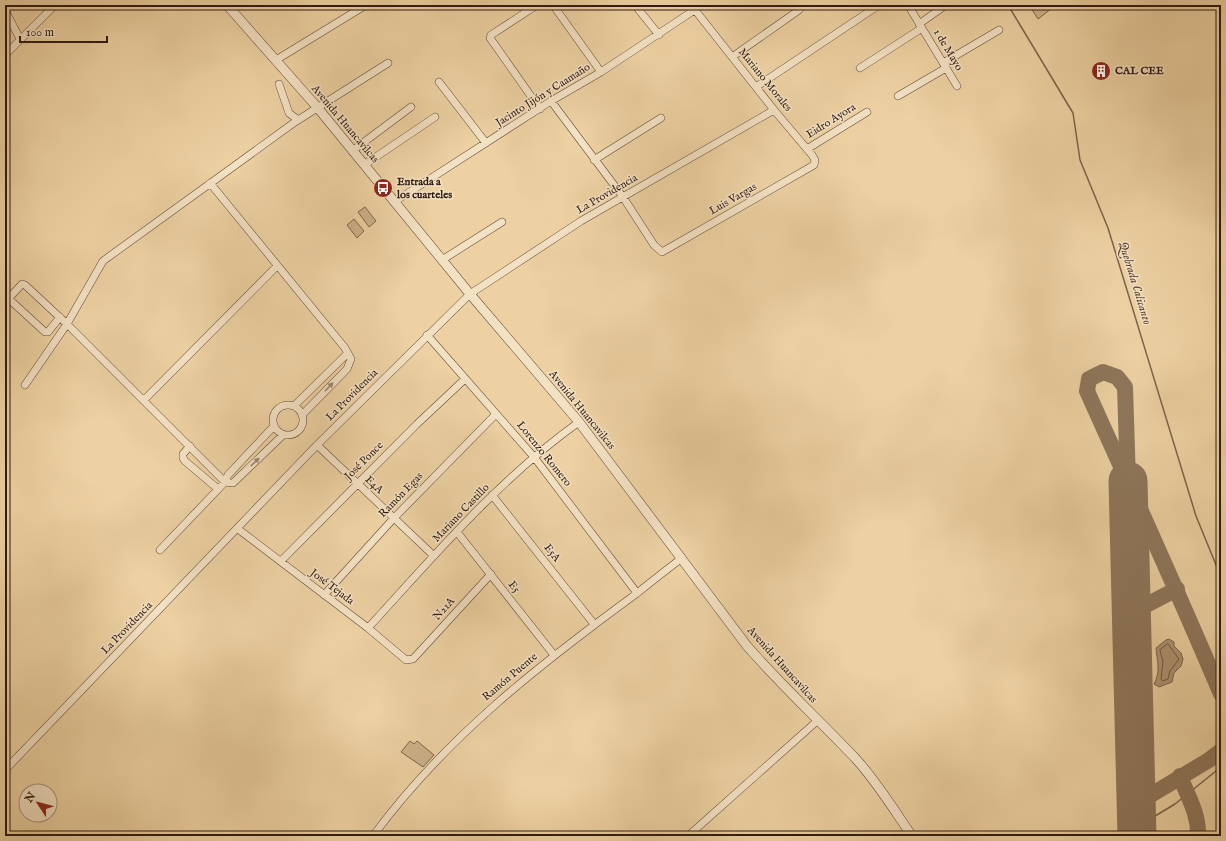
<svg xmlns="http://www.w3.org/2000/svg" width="1226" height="841" font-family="'IM FELL English',serif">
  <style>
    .green { fill: #cdb289; stroke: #7e664d }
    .water { fill: #ad9371; stroke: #7b634b }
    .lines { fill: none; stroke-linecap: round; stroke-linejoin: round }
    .shore { stroke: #6e5641; stroke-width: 1 }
    .stream { stroke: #7b634b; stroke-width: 1.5 }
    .taxiway { stroke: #8e765a; stroke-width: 16 }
    .runway { stroke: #8e765a; stroke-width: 39 }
    .minor-casing { stroke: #5f4835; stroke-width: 8 }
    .tertiary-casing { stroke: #5f4835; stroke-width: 10 }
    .minor { stroke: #f3e1c3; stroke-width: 7 }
    .tertiary { stroke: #f3e1c3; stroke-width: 9 }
    .oneway { fill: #9b8773 }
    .labels { text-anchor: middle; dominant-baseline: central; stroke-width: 3; stroke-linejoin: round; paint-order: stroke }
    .street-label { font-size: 11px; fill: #301a11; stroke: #f3e1c3 }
    .poi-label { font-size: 11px; font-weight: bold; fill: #301a11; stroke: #f3e1c3; text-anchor: start }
    .water-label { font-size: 12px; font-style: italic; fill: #5c4433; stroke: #f3e1c3 }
  </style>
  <rect width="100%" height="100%" fill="#edd1a2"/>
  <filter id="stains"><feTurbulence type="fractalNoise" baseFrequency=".005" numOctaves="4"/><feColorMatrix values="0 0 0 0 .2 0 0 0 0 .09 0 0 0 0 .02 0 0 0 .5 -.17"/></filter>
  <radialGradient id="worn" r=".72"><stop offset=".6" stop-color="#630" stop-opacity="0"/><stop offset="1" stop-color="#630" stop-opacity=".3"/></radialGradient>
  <path class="green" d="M1029 5H1056L1038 19Z
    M365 207 376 221 369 227 358 212Z
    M354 219 364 231 357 238 347 225Z
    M410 741 414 744 417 741 434 755 423 767 401 752Z"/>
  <path class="water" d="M1169 639 1174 642V646L1181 653 1183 659 1181 666 1174 673 1172 682 1159 687 1154 684C1161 671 1157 661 1156 648L1166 640Z"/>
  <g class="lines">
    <path class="shore" d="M1168 644 1179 659 1170 671 1168 679 1163 681 1161 679 1163 662 1160 650Z"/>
    <path class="stream" d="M1008 5 1073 113 1080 160 1108 228 1196 516 1221 577
      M1122 836 1175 804 1221 767"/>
    <path class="taxiway" d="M1128 481 1125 387 1117 377 1103 372 1089 379 1087 391C1132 491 1178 592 1221 694
      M1131 613 1177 589
      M1180 776C1188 797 1199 814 1198 836
      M1136 804 1209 760 1221 751"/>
    <path class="runway" d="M1128 481 1137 836"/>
    <defs>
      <path id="minor" d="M537 5 491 35 490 38 540 109
        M553 5 601 72
        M635 5 659 35
        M908 5 957 86
        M5 10 20 39
        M919 24 946 5
        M5 55 55 5
        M732 57 799 10
        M276 60 366 5
        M943 63 999 30
        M860 68 922 28
        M439 82 486 143
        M279 84 289 113 298 120
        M756 87 879 5
        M898 96 946 68
        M551 101 623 197 654 245 662 252 814 165 815 160 812 155 774 110 695 10
        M807 149 867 112
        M352 151 411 107
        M594 160 661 118
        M364 165 435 117
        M210 183 345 348 351 359 347 369 302 415
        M394 202 551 101 601 72 702 5
        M442 260 502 222
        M60 317 48 332H45L10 300V297L22 284 25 285 67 324 225 482 233 483 283 435
        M427 335 534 457 637 593
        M25 385 67 324 103 261 295 122 388 63
        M144 400 277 266
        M273 420a15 15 0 1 1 30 0a15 15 0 1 1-30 0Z
        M294 406 347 354
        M317 445 434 556
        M190 446 183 454V458L185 461 218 489
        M492 495 594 624
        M238 529 368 628 406 660 413 659 491 574
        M457 532 554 655
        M160 550 225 482 228 475 273 427
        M281 561 417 424 465 379
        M324 595 394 518 496 414
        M368 628C434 556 499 479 579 422
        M5 770 317 445 470 294 581 221 774 110
        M373 836C445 738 539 665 636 594 651 582 666 570 682 558
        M688 836 817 721"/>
      <path id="tertiary" d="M227 5 317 107 470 294 579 422 747 646C782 686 820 721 856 759 877 782 894 810 912 836"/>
    </defs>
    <use href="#minor" class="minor-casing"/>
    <use href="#tertiary" class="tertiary-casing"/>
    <use href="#minor" class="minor"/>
    <use href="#tertiary" class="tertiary"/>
  </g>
  <defs><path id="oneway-solid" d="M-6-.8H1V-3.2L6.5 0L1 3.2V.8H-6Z"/></defs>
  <g class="oneway">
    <use href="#oneway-solid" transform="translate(329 387) rotate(-46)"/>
    <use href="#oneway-solid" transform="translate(255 462) rotate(-44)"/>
  </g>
  <defs>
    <symbol id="building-disc" viewBox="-11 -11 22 22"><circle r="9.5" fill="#8f2418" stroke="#f3e1c3"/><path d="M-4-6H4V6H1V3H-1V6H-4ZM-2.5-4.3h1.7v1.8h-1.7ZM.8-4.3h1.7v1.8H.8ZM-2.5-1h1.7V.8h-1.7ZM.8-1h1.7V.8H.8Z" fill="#fff"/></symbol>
    <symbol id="bus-disc" viewBox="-11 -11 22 22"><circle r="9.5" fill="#8f2418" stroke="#f3e1c3"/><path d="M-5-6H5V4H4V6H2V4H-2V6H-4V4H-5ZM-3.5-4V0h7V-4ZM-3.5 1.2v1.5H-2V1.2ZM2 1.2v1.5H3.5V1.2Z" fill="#fff"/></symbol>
  </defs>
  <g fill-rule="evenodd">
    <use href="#building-disc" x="1090" y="60" width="22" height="22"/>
    <use href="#bus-disc" x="372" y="177" width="22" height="22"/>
  </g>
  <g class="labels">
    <g class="street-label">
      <text transform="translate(948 50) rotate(59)">1 de Mayo</text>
      <text transform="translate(765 80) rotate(51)">Mariano Morales</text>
      <text transform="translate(543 95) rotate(-32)">Jacinto Jijón y Caamaño</text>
      <text transform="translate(831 121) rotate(-32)">Eidro Ayora</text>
      <text transform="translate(345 124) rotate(50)">Avenida Huancavilcas</text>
      <text transform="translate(607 194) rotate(-30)">La Providencia</text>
      <text transform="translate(733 199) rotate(-30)">Luis Vargas</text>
      <text transform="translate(352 395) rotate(-45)">La Providencia</text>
      <text transform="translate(582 410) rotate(51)">Avenida Huancavilcas</text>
      <text transform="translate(544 454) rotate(51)">Lorenzo Romero</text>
      <text transform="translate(364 461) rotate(-45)">José Ponce</text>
      <text transform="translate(374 485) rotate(44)">E4A</text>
      <text transform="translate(401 495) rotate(-46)">Ramón Egas</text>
      <text transform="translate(461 513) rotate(-46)">Mariano Castillo</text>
      <text transform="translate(552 553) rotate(52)">E5A</text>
      <text transform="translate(332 587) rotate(37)">José Tejada</text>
      <text transform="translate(514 587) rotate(52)">E5</text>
      <text transform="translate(444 609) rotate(-48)">N21A</text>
      <text transform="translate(127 628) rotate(-46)">La Providencia</text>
      <text transform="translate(782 665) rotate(48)">Avenida Huancavilcas</text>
      <text transform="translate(510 677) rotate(-40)">Ramón Puente</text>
    </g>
    <g class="poi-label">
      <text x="1115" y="71">CAL CEE</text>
      <text x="397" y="182">Entrada a<tspan x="397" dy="13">los cuarteles</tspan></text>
    </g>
    <g class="water-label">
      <text transform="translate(1135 283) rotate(73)">Quebrada Calicanto</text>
    </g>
  </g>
  <rect width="1226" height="841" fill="none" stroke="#edd1a2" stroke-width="20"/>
  <rect x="6" y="6" width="1214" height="829" fill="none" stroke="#301a11" stroke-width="2"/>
  <rect x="10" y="10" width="1206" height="821" fill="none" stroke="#301a11"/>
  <g transform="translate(38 803) rotate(306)"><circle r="19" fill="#f3e1c3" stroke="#a5917c"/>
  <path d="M0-3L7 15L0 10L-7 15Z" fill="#8f2418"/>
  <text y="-6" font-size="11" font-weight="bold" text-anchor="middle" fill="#301a11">N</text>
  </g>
  <path d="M20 36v6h87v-6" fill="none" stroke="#301a11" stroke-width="2"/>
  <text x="26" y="36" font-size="12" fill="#301a11" stroke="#f3e1c3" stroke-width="3" paint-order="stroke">100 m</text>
  <rect width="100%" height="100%" filter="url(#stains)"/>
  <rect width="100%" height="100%" fill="url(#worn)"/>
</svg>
